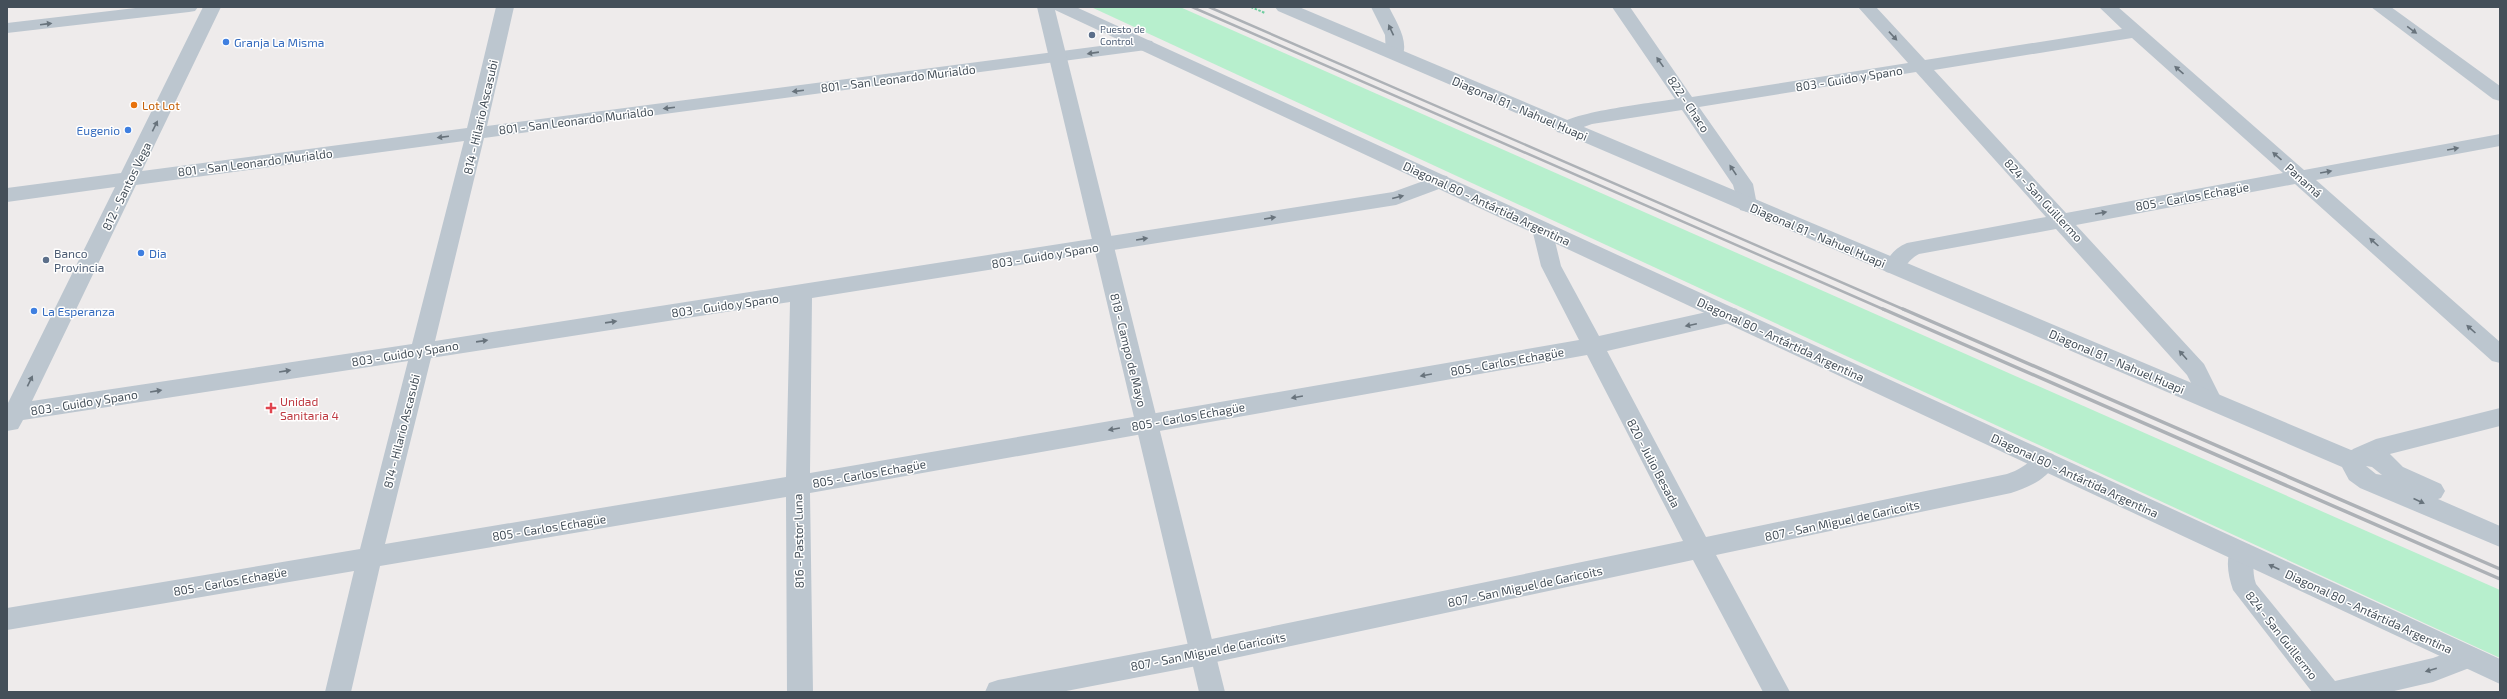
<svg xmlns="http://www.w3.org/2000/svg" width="2507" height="699" font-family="'Exo 2',sans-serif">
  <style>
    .green { fill: #b7efcd }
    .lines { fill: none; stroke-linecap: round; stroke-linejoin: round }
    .path { stroke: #6fcda0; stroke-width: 2; stroke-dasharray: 2.5 1.5; stroke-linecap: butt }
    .minor { fill: #bcc6cf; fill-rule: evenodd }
    .tertiary { fill: #bcc6cf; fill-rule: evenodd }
    .rail-far1 { stroke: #adb1b6; stroke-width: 2.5 }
    .rail { stroke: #adb1b6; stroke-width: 3.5 }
    .oneway { fill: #68737c }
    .service-dot { fill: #5c6f8a; stroke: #fff; stroke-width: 1.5 }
    .shop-dot { fill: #3f7fe0; stroke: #fff; stroke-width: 1.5 }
    .food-dot { fill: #e8710a; stroke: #fff; stroke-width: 1.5 }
    .health-dot { fill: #e0444e; stroke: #fff; stroke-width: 1.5 }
    .labels { text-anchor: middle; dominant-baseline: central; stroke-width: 3; stroke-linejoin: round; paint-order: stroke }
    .far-service-label { font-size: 10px; fill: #4e5e75; stroke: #fff; text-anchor: start }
    .shop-label { font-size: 12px; fill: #366cbe; stroke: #fff; text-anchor: start }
    .street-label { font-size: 12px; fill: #444f59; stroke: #fff }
    .food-label { font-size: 12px; fill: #c56008; stroke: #fff; text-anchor: start }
    .service-label { font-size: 12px; fill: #4e5e75; stroke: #fff; text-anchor: start }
    .health-label { font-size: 12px; fill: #be3a42; stroke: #fff; text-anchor: start }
  </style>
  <rect width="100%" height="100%" fill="#eeebeb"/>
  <path class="green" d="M1091 7H1180L2500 590V658Z"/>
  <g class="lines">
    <path class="path" d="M1251 7 1265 13"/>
    <path class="minor" d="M144 7H198L195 11 189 12 7 33V23Z
      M203 7H221L142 171 467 128 496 7H514L487 126 1146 40 1152 41 1155 45 1152 49 1146 50 484 138 435 341 1393 192 1440 175 1447 176 1450 181 1447 186 1396 205 812 298 810 473 1579 340 1541 266 1532 229 1535 224 1542 222 1549 224 1552 229 1561 266 1599 336 1729 307 1737 309 1740 315 1737 321 1729 323 1607 351 1706 537 2007 474C2012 472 2018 470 2022 467 2034 460 2037 449 2053 454L2057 461C2048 479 2029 487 2011 493L1716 555 1790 692H1763L1693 560 1202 665 1061 692H985L989 683 998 680 1202 641 1683 541 1587 355 810 493 813 692H787L786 497 380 566 351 692H325L354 571 7 630V608L360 549 408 361 23 420 18 429 7 431V405L115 187 7 202V188L121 173ZM464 141 412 344 32 401 136 185ZM790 302 786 477 385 544 431 358Z
      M1371 7H1389C1395 20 1411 43 1401 58H1389L1386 54 1385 35Z
      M1612 7H1630L1692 97 1908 63 1858 7H1876L1925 60 2122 29 2099 7H2118L2304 170 2500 134V146L2316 180 2500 342V363L2492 361 2295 184 2076 225 2204 364 2222 400 2219 406 2211 409 2203 406 2187 375 2056 229 1919 254C1905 261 1903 277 1886 272L1883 267C1889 256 1895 248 1907 243L2046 217 1916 72 1699 107 1753 184 1757 205 1754 210 1747 212 1740 210 1733 185 1682 110 1592 124 1564 134 1557 132 1555 128C1565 112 1653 103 1675 99ZM2132 38 2283 173 2066 213 1934 70Z
      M2371 7H2391L2500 86V101L2493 99Z
      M2500 408V426L2382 456 2361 465 2353 463 2349 456 2353 449 2376 439Z
      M2241 542 2250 545C2256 557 2251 571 2256 584L2335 681 2433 658 2468 645 2477 649 2481 657 2477 665 2433 682 2390 692H2312L2233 590C2228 575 2225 560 2232 545Z"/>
    <path class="tertiary" d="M1037 7H1076L2500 659V684L1055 10 1225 692H1199Z
      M1275 7H1299L2351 450 2366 447 2389 453 2403 467 2441 484 2445 491 2441 498 2438 499 2500 526V547L2360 488 2349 480 2342 467 1278 11ZM2366 466 2372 467 2382 475 2376 474Z"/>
    <path class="rail-far1" d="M1192 7 1885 310
      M1209 7 1905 310"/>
    <path class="rail" d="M1883 309 2500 579
      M1903 309 2500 569"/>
  </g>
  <defs><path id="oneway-solid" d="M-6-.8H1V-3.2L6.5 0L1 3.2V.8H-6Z"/></defs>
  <g class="oneway">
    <use href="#oneway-solid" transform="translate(46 24) rotate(-7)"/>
    <use href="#oneway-solid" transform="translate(1391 30) rotate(-115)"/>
    <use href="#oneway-solid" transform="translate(2412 30) rotate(36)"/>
    <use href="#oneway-solid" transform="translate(1893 36) rotate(47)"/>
    <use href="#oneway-solid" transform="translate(1093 53) rotate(172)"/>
    <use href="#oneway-solid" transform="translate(1660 62) rotate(-125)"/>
    <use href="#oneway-solid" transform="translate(2179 70) rotate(-139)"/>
    <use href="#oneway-solid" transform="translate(798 91) rotate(173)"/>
    <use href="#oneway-solid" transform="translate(669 108) rotate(173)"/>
    <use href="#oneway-solid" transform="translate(155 126) rotate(-64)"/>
    <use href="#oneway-solid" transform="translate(443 137) rotate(173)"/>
    <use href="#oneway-solid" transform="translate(2453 149) rotate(-10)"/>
    <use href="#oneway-solid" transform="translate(2277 156) rotate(-139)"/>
    <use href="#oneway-solid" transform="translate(1733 170) rotate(-124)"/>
    <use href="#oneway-solid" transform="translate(2326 172) rotate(-10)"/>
    <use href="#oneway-solid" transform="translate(1398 197) rotate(-14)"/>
    <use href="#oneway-solid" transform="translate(2101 213) rotate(-10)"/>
    <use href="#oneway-solid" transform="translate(1270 218) rotate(-9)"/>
    <use href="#oneway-solid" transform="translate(1142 239) rotate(-9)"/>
    <use href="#oneway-solid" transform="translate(2374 242) rotate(-138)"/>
    <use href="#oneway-solid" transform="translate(611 322) rotate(-8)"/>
    <use href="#oneway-solid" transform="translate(1691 325) rotate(168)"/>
    <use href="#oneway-solid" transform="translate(2471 329) rotate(-138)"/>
    <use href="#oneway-solid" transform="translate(482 341) rotate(-8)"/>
    <use href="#oneway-solid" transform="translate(2183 355) rotate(-132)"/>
    <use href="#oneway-solid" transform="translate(285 371) rotate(-9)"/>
    <use href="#oneway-solid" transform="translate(1426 375) rotate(170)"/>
    <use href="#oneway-solid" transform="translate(30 381) rotate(-64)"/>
    <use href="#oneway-solid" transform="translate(156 391) rotate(-9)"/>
    <use href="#oneway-solid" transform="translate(1297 397) rotate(170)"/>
    <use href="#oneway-solid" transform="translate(1114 429) rotate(170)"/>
    <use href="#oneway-solid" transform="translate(2419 501) rotate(24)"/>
    <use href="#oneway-solid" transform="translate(2274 567) rotate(-155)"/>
    <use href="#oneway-solid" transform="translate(2431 670) rotate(164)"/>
  </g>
  <g class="service-dot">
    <circle cx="1092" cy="35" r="4"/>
    <circle cx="46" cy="260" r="4"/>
  </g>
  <g class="shop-dot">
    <circle cx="226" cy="42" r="4"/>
    <circle cx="128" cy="130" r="4"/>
    <circle cx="141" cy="253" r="4"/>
    <circle cx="34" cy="311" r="4"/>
  </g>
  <circle class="food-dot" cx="134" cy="105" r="4"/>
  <path class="health-dot" d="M269 402h4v4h4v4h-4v4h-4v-4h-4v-4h4z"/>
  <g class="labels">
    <g class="far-service-label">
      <text x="1100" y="29">Puesto de<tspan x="1100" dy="12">Control</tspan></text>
    </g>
    <g class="shop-label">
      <text x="234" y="42">Granja La Misma</text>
      <text x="120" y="130" text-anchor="end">Eugenio</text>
      <text x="149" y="253">Dia</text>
      <text x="42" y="311">La Esperanza</text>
    </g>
    <g class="street-label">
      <text transform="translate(898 78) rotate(-7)">801 - San Leonardo Murialdo</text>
      <text transform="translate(1849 78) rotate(-9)">803 - Guido y Spano</text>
      <text transform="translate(1689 104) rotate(56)">822 - Chaco</text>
      <text transform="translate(1520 108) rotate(23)">Diagonal 81 - Nahuel Huapi</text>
      <text transform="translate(480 117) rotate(-77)">814 - Hilario Ascasubi</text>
      <text transform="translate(576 120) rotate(-7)">801 - San Leonardo Murialdo</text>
      <text transform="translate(255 162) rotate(-7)">801 - San Leonardo Murialdo</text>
      <text transform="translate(2304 180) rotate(42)">Panamá</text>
      <text transform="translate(126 186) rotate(-64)">812 - Santos Vega</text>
      <text transform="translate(2192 196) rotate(-10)">805 - Carlos Echagüe</text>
      <text transform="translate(2044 200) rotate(47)">824 - San Guillermo</text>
      <text transform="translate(1487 203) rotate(25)">Diagonal 80 - Antártida Argentina</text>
      <text transform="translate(1818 235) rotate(23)">Diagonal 81 - Nahuel Huapi</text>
      <text transform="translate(1045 255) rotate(-9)">803 - Guido y Spano</text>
      <text transform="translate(725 305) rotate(-8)">803 - Guido y Spano</text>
      <text transform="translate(1781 339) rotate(25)">Diagonal 80 - Antártida Argentina</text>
      <text transform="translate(1129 350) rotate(76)">818 - Campo de Mayo</text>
      <text transform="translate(405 353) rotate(-9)">803 - Guido y Spano</text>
      <text transform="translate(1507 361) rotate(-10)">805 - Carlos Echagüe</text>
      <text transform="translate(2117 361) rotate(23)">Diagonal 81 - Nahuel Huapi</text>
      <text transform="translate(84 402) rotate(-9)">803 - Guido y Spano</text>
      <text transform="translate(1188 416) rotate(-10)">805 - Carlos Echagüe</text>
      <text transform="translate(401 431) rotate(-76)">814 - Hilario Ascasubi</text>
      <text transform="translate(1654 463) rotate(62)">820 - Julio Besada</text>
      <text transform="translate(869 473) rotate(-10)">805 - Carlos Echagüe</text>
      <text transform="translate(2075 475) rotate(25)">Diagonal 80 - Antártida Argentina</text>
      <text transform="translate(1842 520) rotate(-12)">807 - San Miguel de Garicoits</text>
      <text transform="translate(549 527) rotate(-9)">805 - Carlos Echagüe</text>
      <text transform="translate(798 541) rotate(-91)">816 - Pastor Luna</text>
      <text transform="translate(230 581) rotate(-10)">805 - Carlos Echagüe</text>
      <text transform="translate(1525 586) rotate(-12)">807 - San Miguel de Garicoits</text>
      <text transform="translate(2369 611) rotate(25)">Diagonal 80 - Antártida Argentina</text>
      <text transform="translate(2282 635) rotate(52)">824 - San Guillermo</text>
      <text transform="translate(1208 651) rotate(-11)">807 - San Miguel de Garicoits</text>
    </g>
    <g class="food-label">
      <text x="142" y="105">Lot Lot</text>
    </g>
    <g class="service-label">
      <text x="54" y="253">Banco<tspan x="54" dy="14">Provincia</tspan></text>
    </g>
    <g class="health-label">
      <text x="280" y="401">Unidad<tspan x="280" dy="14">Sanitaria 4</tspan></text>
    </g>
  </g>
  <rect width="2507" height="699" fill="none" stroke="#444f59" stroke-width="16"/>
</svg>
